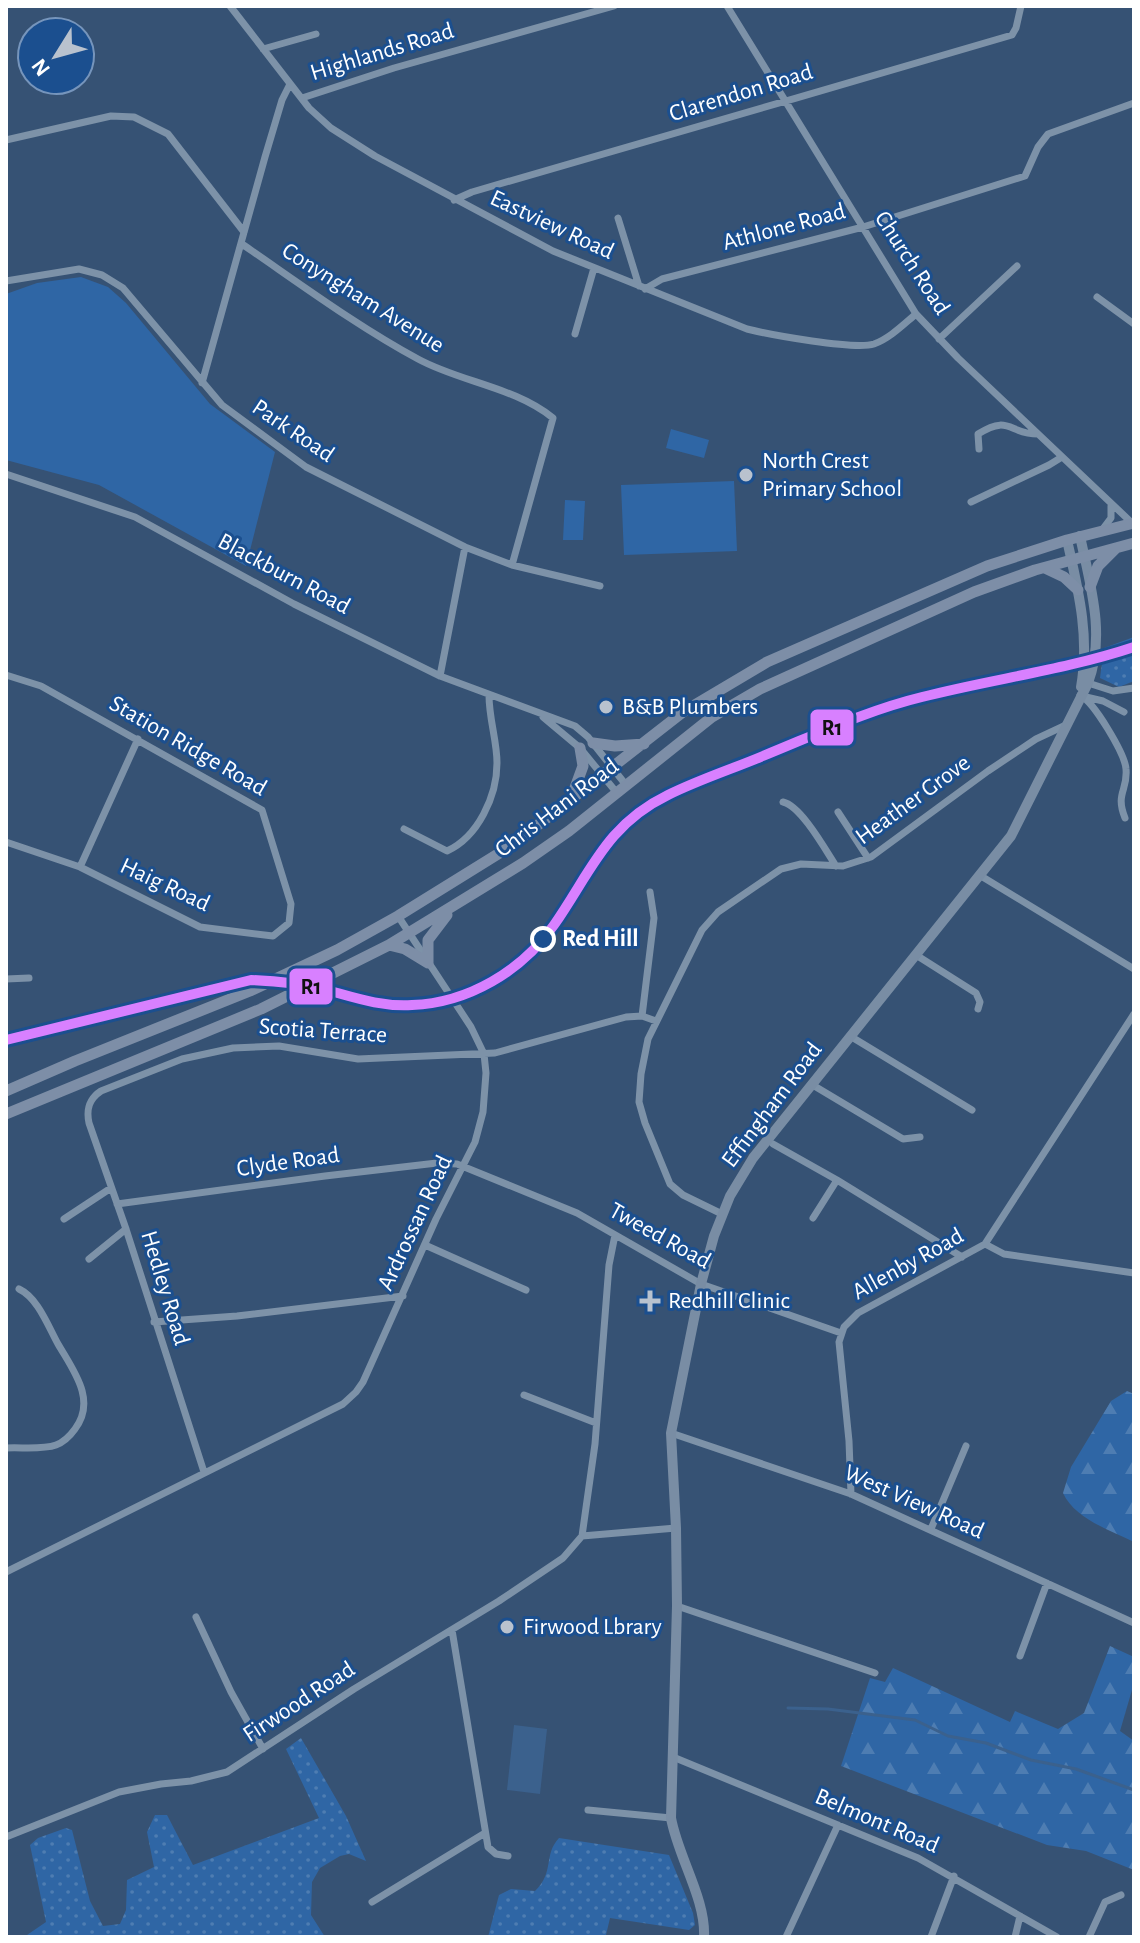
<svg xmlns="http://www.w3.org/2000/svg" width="1140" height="1943" font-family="'Alegreya Sans',sans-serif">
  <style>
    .grass { fill: url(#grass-dots) }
    .forest { fill: url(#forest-firs) }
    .garden { fill: #2f66a5 }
    .water { fill: #3b618d }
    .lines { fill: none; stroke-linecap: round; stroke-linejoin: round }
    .stream { stroke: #3b618d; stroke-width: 3 }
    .street { stroke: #7d92a8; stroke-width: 7 }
    .secondary { stroke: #798da4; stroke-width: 10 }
    .primary { stroke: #7d8ea7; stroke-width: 11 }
    .rail-1-casing { stroke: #1b4f8f; stroke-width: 16 }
    .rail-1 { stroke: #d880ff; stroke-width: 10 }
    .poi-dot { fill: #b9c2ce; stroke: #1b4f8f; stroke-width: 3 }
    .stop-dot { fill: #1b4f8f; stroke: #fff; stroke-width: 4 }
    .labels { text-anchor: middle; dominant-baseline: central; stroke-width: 6; stroke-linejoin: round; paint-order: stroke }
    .street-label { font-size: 24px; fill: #fff; stroke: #1b4f8f }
    .poi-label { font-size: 24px; fill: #fff; stroke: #1b4f8f; text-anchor: start }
    .stop-label { font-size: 24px; font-weight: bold; fill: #fff; stroke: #1b4f8f; text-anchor: start }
    .line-badge { stroke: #1b4f8f; stroke-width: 3 }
    .pale-badge-label { font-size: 22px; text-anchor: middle; font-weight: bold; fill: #111 }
  </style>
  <defs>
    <pattern id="grass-dots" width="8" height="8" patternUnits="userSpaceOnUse" patternTransform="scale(2)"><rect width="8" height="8" fill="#2f66a5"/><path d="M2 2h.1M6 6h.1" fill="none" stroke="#4e7db2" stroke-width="1.8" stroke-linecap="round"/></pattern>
    <pattern id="forest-firs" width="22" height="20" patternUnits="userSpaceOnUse" patternTransform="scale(2)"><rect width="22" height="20" fill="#2f66a5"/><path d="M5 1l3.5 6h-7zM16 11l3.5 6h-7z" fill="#4e7db2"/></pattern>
  </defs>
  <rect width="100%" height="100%" fill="#365274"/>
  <path class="grass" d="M1134 637V681L1119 687 1100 678 1104 648Z
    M301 1738 346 1816 366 1861 349 1854 340 1856 320 1868 312 1882 311 1915 325 1937H6L27 1935 46 1922 30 1845 38 1838 66 1828 72 1830 90 1901 103 1926 120 1924 126 1910 127 1880 154 1867 147 1832 155 1815H167L193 1865 319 1818 286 1749Z
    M559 1838 669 1855 693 1913 695 1925 689 1930 610 1918 606 1935 488 1937 499 1895 511 1889 535 1891C555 1872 543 1855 559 1838Z"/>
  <path class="forest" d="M1127 1391 1134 1394V1542C1110 1530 1075 1519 1063 1493L1071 1467 1111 1401Z
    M1110 1646 1134 1657V1683L1120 1731 1134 1741V1870L1086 1851 1047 1845 841 1766 870 1678 885 1682 893 1668 1010 1722 1015 1711 1058 1729 1084 1713Z"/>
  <path class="garden" d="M81 277 108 287 126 303 210 404 275 452 246 566 99 485 6 460V294L37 283Z
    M671 429 709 440 704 458 666 448Z
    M734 481 737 551 624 555 621 485Z
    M565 500 585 501 583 540H563Z"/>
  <path class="water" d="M514 1725 547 1729 540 1794 507 1790Z"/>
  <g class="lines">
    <path class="stream" d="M788 1708 828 1709 915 1720 948 1736 986 1743 1031 1760 1076 1769 1134 1790"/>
    <path class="street" d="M230 6 309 108 331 128 375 156 553 251 747 329C771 335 854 350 874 344 889 339 904 324 916 314
      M727 6 916 314 958 358 1132 523
      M263 49 316 34
      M302 98 394 68 614 6
      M6 140 111 116 134 117 168 134 244 232
      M454 200 472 192C652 141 832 87 1012 35L1016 28 1021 6
      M618 218 639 286
      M242 244C299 283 357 326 418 359 460 382 515 387 553 418L512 565
      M6 281 79 269 102 275 123 288 222 405 306 467 465 547 512 565 600 586
      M645 289 662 279 863 227 1025 176 1038 147 1048 134 1134 103
      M1097 297 1134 324
      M575 334 594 268
      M939 339 1017 266
      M202 383 265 157 282 100 290 84
      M979 449 978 434C1010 414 1008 434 1038 434
      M6 474 135 517 294 604 440 676 575 726 588 737 626 785
      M971 502 1049 465 1062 457
      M1102 530 1111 518V506
      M6 675 41 686 262 810 291 904 289 923 273 936 200 927 80 867 6 842
      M440 676 465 547
      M1085 682 1113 691 1134 688
      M1080 695C1094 702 1125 754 1126 769 1128 791 1115 793 1125 818
      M1086 697 1103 701 1124 712
      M543 717 580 748 617 793
      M783 802C801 806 825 849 836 866
      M838 812 868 858
      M404 829 447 851C478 837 497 796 497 763 497 741 489 719 489 695
      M80 867 138 739
      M981 876 1134 969
      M916 955 976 993 980 1002 978 1009
      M6 979 29 978
      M642 1016 654 918 650 892
      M850 1036 972 1110
      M811 1084 903 1139 920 1137
      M773 1144 837 1180 962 1257
      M117 1204 325 1176 437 1163 457 1164 577 1213 701 1284 841 1333
      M722 1214 683 1195 670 1184 645 1123 639 1102 641 1074 648 1039 702 930 718 912 781 869 801 864 843 866 871 857 988 771 1036 739 1066 725
      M813 1218 837 1180
      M64 1219 111 1188
      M985 1244 1004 1254 1134 1273
      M425 1245 526 1290
      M89 1259 126 1229
      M154 1322 237 1316 403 1296
      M524 1395 596 1423
      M671 1433 851 1494 1134 1623
      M6 1448C21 1447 42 1450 56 1445 64 1442 70 1436 75 1429 97 1400 73 1370 58 1344 48 1326 38 1298 19 1289
      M204 1472 126 1229 89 1123C86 1109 89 1099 101 1091L182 1059 233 1048 279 1046 358 1059 495 1053 626 1017 642 1016 656 1021
      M851 1494 849 1441 839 1342 844 1327 858 1313 985 1244 1134 1014
      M931 1529 966 1446
      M582 1536 676 1528
      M6 1572 343 1404 356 1392 363 1382 436 1219 475 1142 483 1112 486 1073 484 1054 471 1027 398 916
      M677 1606 875 1673
      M196 1617 231 1692 263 1749
      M452 1630 488 1847 496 1854 508 1856
      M1020 1656 1047 1583
      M673 1757 918 1858 1057 1937
      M588 1810 671 1818
      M6 1837 119 1792 161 1784 191 1781 227 1772 354 1689 499 1601 563 1558 582 1536 595 1444 609 1265 615 1235
      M372 1902 485 1833
      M786 1937 838 1825
      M931 1937 954 1876
      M1015 1937 1020 1916
      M1089 1937 1105 1902 1121 1895"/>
    <path class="secondary" d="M1067 540C1078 589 1090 636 1081 687
      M704 1937C706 1899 678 1857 671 1818L677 1606 676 1528 671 1433 701 1284 714 1236 730 1196 753 1158 1011 836 1088 683C1106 635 1090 584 1080 536"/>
    <path class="primary" d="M1045 568 1064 577 1078 590
      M1090 587 1098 566 1115 549
      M593 743 615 746 644 744
      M572 796 583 766 580 748
      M389 945 405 949 428 963
      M428 963V940L447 915
      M6 1091 75 1061 250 991 337 950 398 916 511 846 683 712 767 662 987 566 1067 540 1134 523
      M6 1114 261 1009 389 945 523 863 569 831 712 717 760 689 974 592 1035 570 1134 543"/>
    <defs>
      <path id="rail-1" d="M6 1040 251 980C276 981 299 983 323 989 353 997 380 1007 412 1005 468 1003 522 971 554 925 591 872 606 825 668 795 698 780 732 769 763 756 815 735 868 710 922 697 992 679 1065 670 1134 647"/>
    </defs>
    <use href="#rail-1" class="rail-1-casing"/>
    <use href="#rail-1" class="rail-1"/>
  </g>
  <g class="poi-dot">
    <circle cx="746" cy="475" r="8"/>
    <circle cx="606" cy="707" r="8"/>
    <path d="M646 1289h8v8h8v8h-8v8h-8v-8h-8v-8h8z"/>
    <circle cx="507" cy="1627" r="8"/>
  </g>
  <circle class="stop-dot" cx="543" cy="939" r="11"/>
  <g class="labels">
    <g class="street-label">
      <text transform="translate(382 52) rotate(-17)">Highlands Road</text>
      <text transform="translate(741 93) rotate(-17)">Clarendon Road</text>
      <text transform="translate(552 225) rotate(25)">Eastview Road</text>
      <text transform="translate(784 227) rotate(-15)">Athlone Road</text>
      <text transform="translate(912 263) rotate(57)">Church Road</text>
      <text transform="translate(363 298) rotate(32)">Conyngham Avenue</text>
      <text transform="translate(293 431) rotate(34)">Park Road</text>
      <text transform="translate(284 574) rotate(28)">Blackburn Road</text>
      <text transform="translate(188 746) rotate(30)">Station Ridge Road</text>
      <text transform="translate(913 800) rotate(-36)">Heather Grove</text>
      <text transform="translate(557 808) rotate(-37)">Chris Hani Road</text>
      <text transform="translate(165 885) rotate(25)">Haig Road</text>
      <text transform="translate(323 1031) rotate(4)">Scotia Terrace</text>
      <text transform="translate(772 1105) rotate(-53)">Effingham Road</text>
      <text transform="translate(288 1162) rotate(-8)">Clyde Road</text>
      <text transform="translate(415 1223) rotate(-65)">Ardrossan Road</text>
      <text transform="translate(660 1236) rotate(29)">Tweed Road</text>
      <text transform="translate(908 1264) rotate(-29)">Allenby Road</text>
      <text transform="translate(165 1288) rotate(73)">Hedley Road</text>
      <text transform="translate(914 1502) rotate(24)">West View Road</text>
      <text transform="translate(299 1702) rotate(-33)">Firwood Road</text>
      <text transform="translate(877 1821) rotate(23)">Belmont Road</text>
    </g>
    <g class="poi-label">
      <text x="762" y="461">North Crest<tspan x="762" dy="28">Primary School</tspan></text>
      <text x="622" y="707">B&amp;B Plumbers</text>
      <text x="668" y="1301">Redhill Clinic</text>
      <text x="523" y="1627">Firwood Lbrary</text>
    </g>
    <g class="stop-label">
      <text x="562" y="939">Red Hill</text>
    </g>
  </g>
  <g class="line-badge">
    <rect x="809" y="708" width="46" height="39" rx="8" fill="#d880ff"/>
    <rect x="288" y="967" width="46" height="39" rx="8" fill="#d880ff"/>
  </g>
  <g class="pale-badge-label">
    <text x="832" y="735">R1</text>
    <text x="311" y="994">R1</text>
  </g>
  <rect width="1140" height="1943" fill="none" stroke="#ffffff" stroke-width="16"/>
  <g transform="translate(56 56) rotate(233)"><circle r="38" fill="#1b4f8f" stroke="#7695bc" stroke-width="2"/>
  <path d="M0-6L14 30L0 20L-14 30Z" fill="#b9c2ce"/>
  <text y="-12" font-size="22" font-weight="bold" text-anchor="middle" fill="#ffffff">N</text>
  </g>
</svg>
